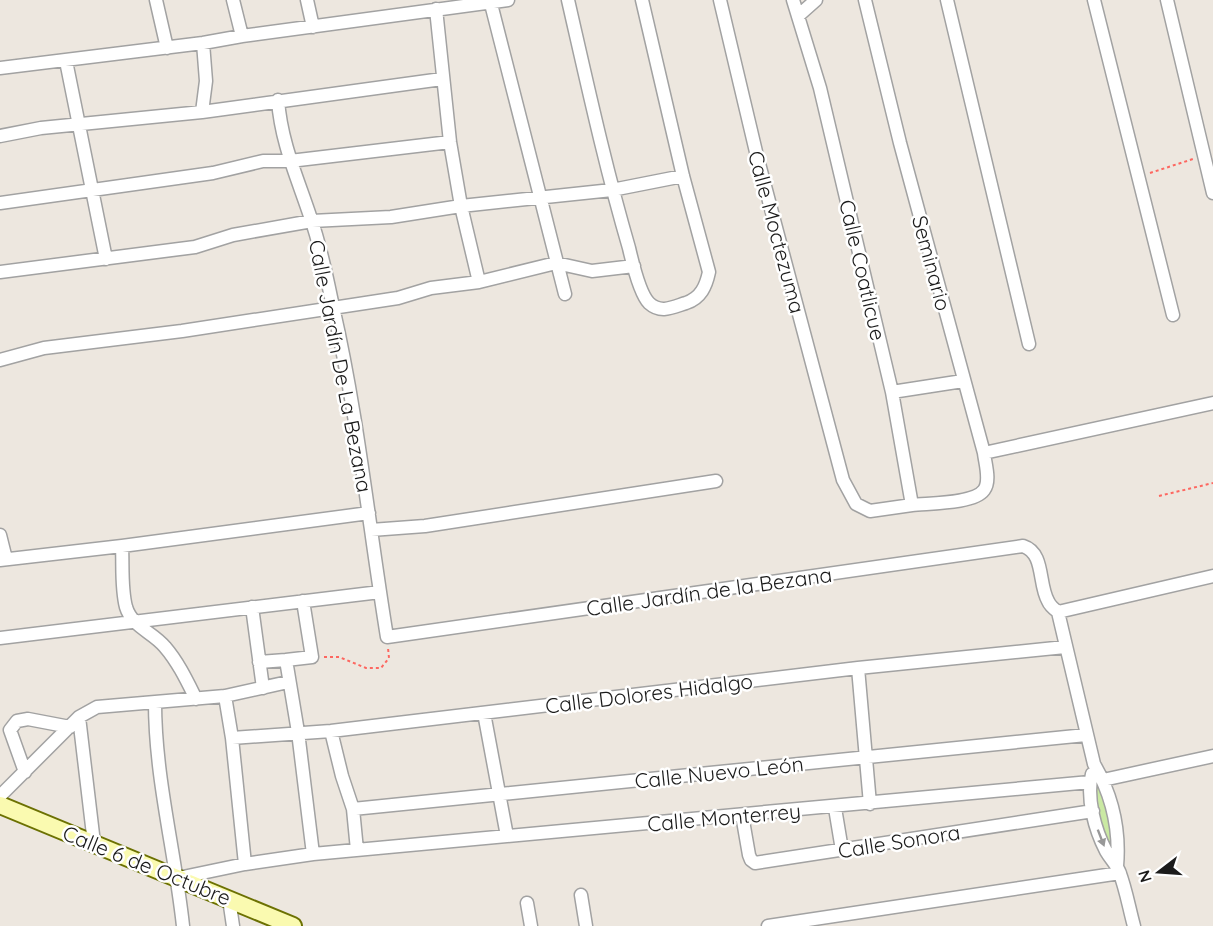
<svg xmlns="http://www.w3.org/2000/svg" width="1213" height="926" font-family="Quicksand,sans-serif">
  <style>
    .grass { fill: #cae9a3 }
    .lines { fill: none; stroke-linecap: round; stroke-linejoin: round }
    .street-casing { stroke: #a2a2a2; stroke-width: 15 }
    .secondary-casing { stroke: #6c7102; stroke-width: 20 }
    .path { stroke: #fd6760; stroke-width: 2; stroke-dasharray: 3 3; stroke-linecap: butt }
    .street { stroke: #fff; stroke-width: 12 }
    .secondary { stroke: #fafab0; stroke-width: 16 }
    .oneway { fill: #989898 }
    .labels { text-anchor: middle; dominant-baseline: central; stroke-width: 5; stroke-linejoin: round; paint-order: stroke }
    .street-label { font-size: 21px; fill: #1b1b1b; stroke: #fff }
  </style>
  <rect width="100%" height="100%" fill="#ede7df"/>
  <path class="grass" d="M1100 782 1115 845 1111 852 1098 818 1095 784Z"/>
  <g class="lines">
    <defs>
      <path id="street" d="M156 0 167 48
        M233 0 242 36
        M307 0 313 27
        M490 0 565 294
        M568 0C587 83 605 166 629 248 632 261 640 294 649 303 661 314 673 307 686 303 701 298 706 286 709 272L683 176 642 0
        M720 0 757 156 843 480 856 504 870 511 912 505
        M793 0 820 88 892 392 912 505C929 503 974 504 984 490 991 481 985 463 984 453L900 143 865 0
        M947 0 1029 344
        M1094 0 1173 315
        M1167 0 1213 193
        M436 9 450 142 461 206 479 282
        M798 16 816 0
        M66 61 106 259
        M0 68 203 43 242 36 508 0
        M278 100C281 143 298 179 311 219 321 247 327 278 333 307 358 416 369 527 387 637L1023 546C1045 553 1038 584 1048 601 1050 606 1054 609 1058 612
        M202 112 206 81 203 43
        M0 136 41 128 202 112 442 79
        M0 203 213 173 263 161H290L450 142
        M0 272 195 247 233 235 312 221 391 217 461 206 612 190 683 176
        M0 360 44 348 182 331 398 298 431 288 479 282 556 263 592 271 634 266
        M892 392 963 381
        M984 453 1213 403
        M371 530 425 526 716 481
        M0 535 6 559
        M122 546C123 566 121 588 126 607 132 627 153 632 165 647 178 662 187 681 196 699
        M0 560 122 546 369 513
        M303 601 312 657 286 660 298 732 313 854
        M252 607 263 688
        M1058 612 1094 764C1112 795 1120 831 1117 866
        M1058 612 1213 576
        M0 638 380 592
        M259 662 286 660
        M858 668 870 804
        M225 696 232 738 245 864
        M155 702C155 778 175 851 183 926
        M484 713 507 836
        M79 717 94 843
        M331 731 342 776 353 809 357 850
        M232 738 331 731 858 668 1065 647
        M25 772 10 730 17 721 28 719 70 727
        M1092 774C1086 798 1095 830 1106 851 1110 858 1116 864 1119 871 1126 889 1129 908 1134 926
        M1103 780 1213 756
        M0 796 79 717 97 707 225 696 288 682
        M835 808 842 850
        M353 809 1086 735
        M742 815 749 855 751 860 755 863 1093 811
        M178 878 245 864 313 854C572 831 831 808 1090 782
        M581 895 586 926
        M229 899 233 926
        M527 903 531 926
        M768 926 1120 873"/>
      <path id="secondary" d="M0 805 293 926"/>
    </defs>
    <use href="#street" class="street-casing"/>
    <use href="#secondary" class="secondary-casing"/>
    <path class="path" d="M1150 173 1193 159
      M1159 496 1213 483
      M324 657H339L366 668H381L389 658 388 648"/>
    <use href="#street" class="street"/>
    <use href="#secondary" class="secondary"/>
  </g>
  <defs><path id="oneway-solid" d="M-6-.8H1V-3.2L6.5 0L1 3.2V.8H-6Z" transform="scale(1.5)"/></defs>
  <use class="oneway" href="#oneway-solid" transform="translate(1101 838) rotate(69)"/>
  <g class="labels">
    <g class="street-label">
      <text transform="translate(777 232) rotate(75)">Calle Moctezuma</text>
      <text transform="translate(932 263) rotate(75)">Seminario</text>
      <text transform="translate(863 270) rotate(77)">Calle Coatlicue</text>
      <text transform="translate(341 366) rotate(79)">Calle Jardín De La Bezana</text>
      <text transform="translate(709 591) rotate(-8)">Calle Jardín de la Bezana</text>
      <text transform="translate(649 693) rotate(-7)">Calle Dolores Hidalgo</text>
      <text transform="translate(719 772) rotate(-6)">Calle Nuevo León</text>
      <text transform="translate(724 817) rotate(-5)">Calle Monterrey</text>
      <text transform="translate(899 841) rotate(-9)">Calle Sonora</text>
      <text transform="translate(147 865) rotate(22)">Calle 6 de Octubre</text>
    </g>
  </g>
  <g transform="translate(1159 872) rotate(253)" stroke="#ffffff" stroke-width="4.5" paint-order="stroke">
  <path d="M0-4.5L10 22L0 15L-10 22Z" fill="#1b1b1b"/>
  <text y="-9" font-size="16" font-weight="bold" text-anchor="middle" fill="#1b1b1b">N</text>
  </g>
</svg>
